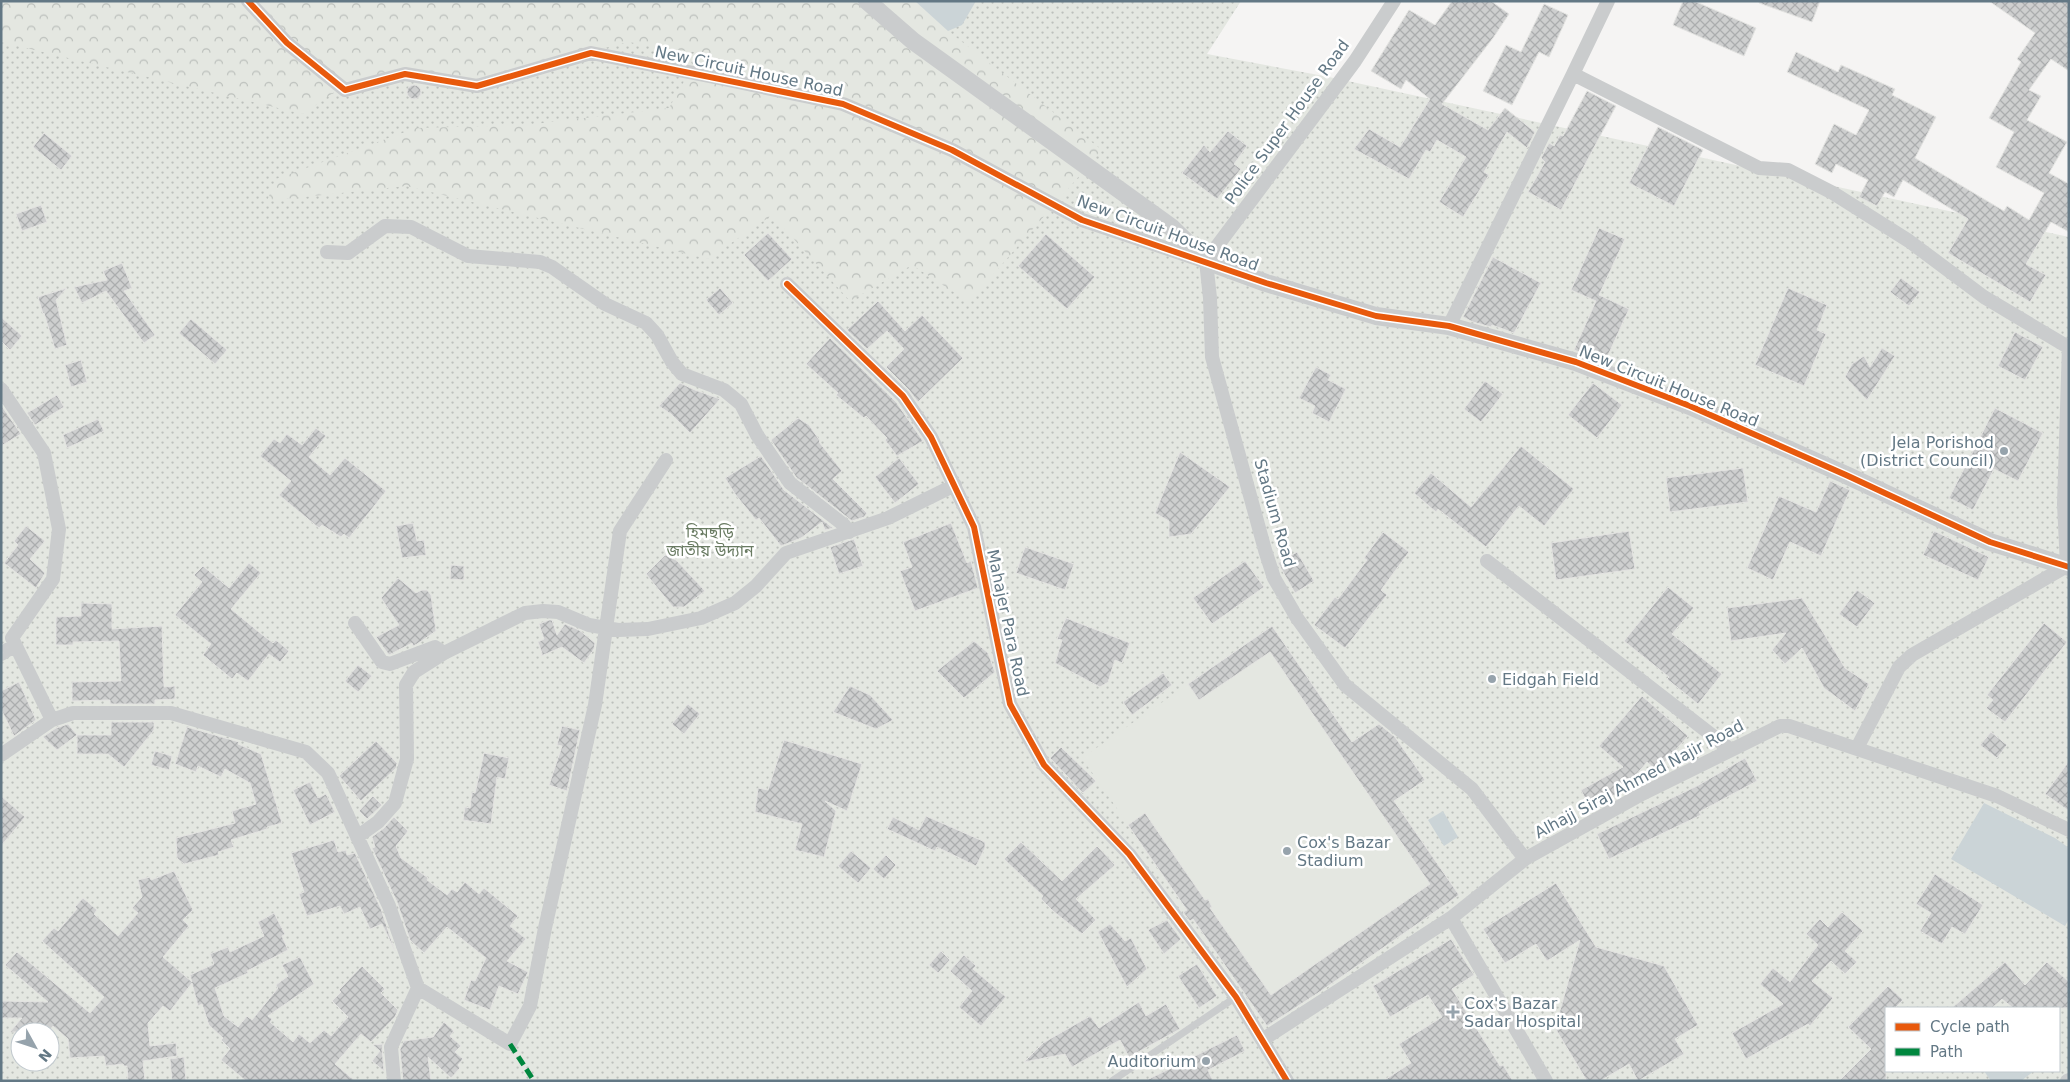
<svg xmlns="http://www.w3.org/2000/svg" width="2070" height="1082" font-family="'DejaVu Sans','Noto Sans Bengali',sans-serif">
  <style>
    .grass { fill: url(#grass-dots); fill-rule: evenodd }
    .forest { fill: url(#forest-crowns) }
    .pitch { fill: #e4e7e1 }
    .water { fill: #cbd4d7 }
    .building { fill: url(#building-cross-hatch); stroke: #e4e4e2 }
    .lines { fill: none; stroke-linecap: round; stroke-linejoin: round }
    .service { stroke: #cacccd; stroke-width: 7 }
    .minor { stroke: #cacccd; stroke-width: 14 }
    .tertiary { stroke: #cacccd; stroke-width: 18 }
    .quiet { stroke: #00873e; stroke-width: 5; stroke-dasharray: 10 5; stroke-linecap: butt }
    .cycleway-casing { stroke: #fff; stroke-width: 9 }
    .cycleway { stroke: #e8590c; stroke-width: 6 }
    .poi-dot { fill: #96a3ac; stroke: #fff; stroke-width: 2 }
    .labels { text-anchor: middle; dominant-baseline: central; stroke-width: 5; stroke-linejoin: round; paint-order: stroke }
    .street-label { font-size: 16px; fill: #637885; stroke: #fff }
    .poi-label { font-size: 16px; fill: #637885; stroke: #fff; text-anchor: start }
    .park-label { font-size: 16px; fill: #697b62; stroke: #fff }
  </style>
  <defs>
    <pattern id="grass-dots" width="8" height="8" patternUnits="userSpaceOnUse" patternTransform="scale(1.25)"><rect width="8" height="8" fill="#e4e7e1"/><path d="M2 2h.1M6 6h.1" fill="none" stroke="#bcc0bc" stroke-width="1.8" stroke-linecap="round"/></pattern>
    <pattern id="forest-crowns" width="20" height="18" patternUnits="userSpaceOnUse" patternTransform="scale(1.25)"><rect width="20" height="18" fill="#e4e7e1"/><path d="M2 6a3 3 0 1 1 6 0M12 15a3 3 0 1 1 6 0" fill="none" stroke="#bcc0bc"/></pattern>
    <pattern id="building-cross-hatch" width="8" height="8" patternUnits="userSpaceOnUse" patternTransform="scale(1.25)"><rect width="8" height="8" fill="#cecfcf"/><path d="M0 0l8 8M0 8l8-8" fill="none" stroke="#abadae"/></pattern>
  </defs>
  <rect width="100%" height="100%" fill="#f5f4f3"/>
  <path class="grass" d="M1 1H1241L1207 54 1329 77 2069 237V1081H1ZM1886 1008H2059V1071H1886ZM20 1032H50V1062H20Z"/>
  <path class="forest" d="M1 1H915L948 31 1102 150 969 302 912 265 850 301 772 215 708 259 406 186 267 201 276 179 416 128 526 125 669 108 700 53 628 42 477 81 407 70 343 86 303 114 1 42Z"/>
  <path class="pitch" d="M1272 626 1352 742 1383 721 1425 780 1394 802 1459 895 1269 1028 1082 758Z"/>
  <path class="water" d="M915 1H976L962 25 948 31Z
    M1984 803 2055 838 2069 848V919L2065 926 1951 859Z
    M1443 811 1458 837 1444 846 1428 820Z
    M1984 1071H2034L2021 1081H1991Z"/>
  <path class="building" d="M1452 1H1491L1509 14 1493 38 1442 104 1488 130 1505 108 1535 132 1527 148 1507 132 1484 172 1489 175 1463 217 1439 202 1466 157 1437 140 1430 152 1426 150 1409 179 1354 149 1369 129 1400 147 1430 99 1406 80 1401 89 1371 71 1409 10 1435 25Z
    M1683 1H1694L1756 28 1744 56 1673 25Z
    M1759 1H1820L1812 22 1759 3Z
    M1989 1H2069V71L2051 59 2029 90 2041 96 2027 120 2067 142 2049 173 2069 184V232L2051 222 2026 264 2046 275 2030 302 1948 253 1968 219 1903 180 1894 197 1885 192 1877 206 1859 197 1868 180 1836 164 1832 173 1815 164 1834 124 1856 135 1869 110 1787 72 1796 52 1838 72 1841 65 1895 89 1892 95 1936 117 1915 158 2004 211 2007 206 2029 220 2044 193 1996 167 2014 132 1989 118 2021 62 2017 59 2035 33Z
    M1544 4 1568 15 1549 57 1539 52 1512 105 1483 91 1506 45 1521 52Z
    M407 92a7 7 0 1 1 14 0a7 7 0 1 1-14 0Z
    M1587 91 1616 106 1561 210 1528 192 1545 162 1541 158 1549 143 1554 146 1560 135 1563 136Z
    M1658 127 1703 150 1674 206 1629 183Z
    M1228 131 1247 146 1234 164 1241 169 1217 199 1182 173 1204 145 1210 152Z
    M44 133 72 156 61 170 33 147Z
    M41 205 47 222 22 231 16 214Z
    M1599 228 1625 239 1599 295 1629 309 1605 362 1574 350 1596 301 1571 290Z
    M768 233 792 259 768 281 744 255Z
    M1046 234 1095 277 1067 309 1018 266Z
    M1493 257 1541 283 1514 333 1492 325 1491 327 1473 322 1463 317Z
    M122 263 132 288 124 291 155 335 144 343 106 291 82 303 74 287 107 280 103 271Z
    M1901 278 1920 292 1909 306 1890 292Z
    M67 288 56 300 67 345 55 349 44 313 43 314 38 297Z
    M720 288 733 303 719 315 706 300Z
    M1788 288 1827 305 1817 330 1826 334 1804 386 1755 365Z
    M878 301 905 331 922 315 963 358 918 402 909 390 886 367 904 349 887 331 867 349 847 330Z
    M1 317 22 336 10 350 1 341Z
    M191 319 227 350 215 364 179 333Z
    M2015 332 2043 347 2025 380 1998 366Z
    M830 338 896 402 923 441 897 456 885 440 887 438 866 416 864 418 836 395 838 393 806 364Z
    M1882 348 1895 356 1867 400 1845 377 1852 364 1864 356 1870 367Z
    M81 360 87 382 71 387 65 365Z
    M1316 367 1331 375 1328 380 1346 389 1329 422 1312 413 1315 406 1299 398Z
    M1485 381 1503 394 1481 422 1464 409Z
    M680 383 695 390 720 399 690 433 671 414 659 406Z
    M1593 383 1622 405 1597 438 1568 415Z
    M57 395 64 407 35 425 27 413Z
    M1 405 21 434 1 446Z
    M1995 408 2043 433 2018 481 1994 469 1973 510 1949 498Z
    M798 418 809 425 820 441 819 442 842 471 833 479 867 513 864 517 852 521 796 477 771 440Z
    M98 419 104 431 67 448 63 435Z
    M316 428 326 436 309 457 330 475 345 458 386 491 349 538 344 534 341 537 322 525 319 528 279 495 291 481 260 456 274 439 280 443 287 434 302 445Z
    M1521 446 1574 489 1544 526 1519 506 1486 547 1438 509 1436 512 1414 493 1431 473 1471 507Z
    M1180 452 1230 487 1191 534 1169 537V521L1155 513Z
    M761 456 784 490 833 528 825 530 822 522 801 538 781 546 759 518 756 520 735 494 725 478Z
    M899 458 919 484 895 503 875 477Z
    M1743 468 1748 502 1670 512 1666 478Z
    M1830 481 1850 490 1821 556 1790 542 1773 580 1747 568 1779 496 1816 512Z
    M413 523 417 541 424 540 426 555 402 558 396 526Z
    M951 523 967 563 971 561 978 588 915 611 900 571 912 567 903 542Z
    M26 526 45 541 30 559 45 573 36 588 4 563 18 545 14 541Z
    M1629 531 1635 569 1556 580 1551 543Z
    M1934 531 1989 557 1978 580 1923 555Z
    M1383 532 1409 552 1381 590 1387 595 1345 648 1314 625 1335 597 1338 599 1367 560 1364 558Z
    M854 539 863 566 839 574 830 547Z
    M1025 547 1074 564 1065 590 1016 573Z
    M1297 552 1314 581 1295 593 1278 563Z
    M665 555 676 560 705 591 684 607H673L646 574Z
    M1245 561 1264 587 1212 624 1193 598Z
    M249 563 261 573 231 609 260 633 273 643 276 640 289 651 280 662 269 654 248 681 237 673 232 679 203 655 211 644 175 615 202 582 194 575 203 566 229 588Z
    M451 565 464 566V580L450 579Z
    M398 578 416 593 422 590H427L431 595 436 631 417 644 413 646 412 643 389 655 376 637 399 625 381 598Z
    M1668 587 1694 608 1672 634 1722 674 1698 704 1667 679 1669 677 1624 641Z
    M1857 590 1875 603 1857 627 1839 614Z
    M1802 598 1845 668 1869 684 1855 711 1824 688 1802 648 1785 664 1772 650 1786 633 1731 641 1727 608Z
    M81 603 112 604V629L162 626 164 687 175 686V699L155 700V704H110V700L72 701V682L121 681 119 641 73 642V645H56V617L81 616Z
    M1066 618 1130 643 1122 663 1115 660 1108 682 1100 687 1055 663 1062 640 1057 639Z
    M549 620H552L557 635 565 624 579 630 595 643 594 649 584 663 562 647 541 656 542 653 538 642 544 639 539 624Z
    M2044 623 2067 642 2005 722 1986 708 1993 700 1987 695Z
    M1272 626 1352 742 1379 724 1395 737 1425 780 1394 801 1459 895 1318 993 1267 1026 1193 919 1190 921 1183 912 1187 910 1128 825 1145 813 1205 900 1208 899 1212 907 1210 908 1271 995 1430 884 1270 652 1199 700 1188 684Z
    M974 641 988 653 995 672 964 698 937 671Z
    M358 665 372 676 358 692 345 681Z
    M1163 673 1172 685 1132 715 1123 702Z
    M19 682 36 720 14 736 1 709V691Z
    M850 686 870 695 893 720 876 729 833 712Z
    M1642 696 1688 736 1657 771 1647 762 1622 791 1590 808 1581 790 1623 767 1599 746Z
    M688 704 700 714 684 734 672 724Z
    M111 722H154V730L124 767 108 754H77V735H111Z
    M68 724 77 735 57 750 43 737 56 728Z
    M562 726 580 730 567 791 549 785 562 746 557 745Z
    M187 727 239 742 238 744 261 754 282 823 267 827V829L231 840 234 847 218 852 219 855 184 864 177 858 176 838 235 823 232 811 256 804 250 783 225 769 221 777 198 766 196 772 175 764Z
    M1991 732 2007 745 1997 758 1980 745Z
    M784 740 862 764 847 811 825 801 836 811 824 857 795 850 802 824 755 812 758 788 768 790Z
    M376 741 397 763 396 768 361 801 339 776Z
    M1061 747 1096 781 1083 793 1050 758Z
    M155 751 172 756 169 770 151 765Z
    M484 753 509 758 505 779 497 777 491 824 463 820 465 807 470 808 472 792 475 793Z
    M1745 758 1757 781 1699 812 1701 815 1609 859 1597 834 1697 786Z
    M2069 761V811L2045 794Z
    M310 782 318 798 326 794 335 812 310 825 293 790Z
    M1 796 25 817 1 846Z
    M373 796 382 805 367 819 359 811Z
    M926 816 985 842V848L976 866 937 847 935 851 887 829 893 817 919 830Z
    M394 817 408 831 396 846 401 858 428 878 427 880 447 895 452 889 457 892 465 882 479 894 484 888 518 916 510 926 526 939 507 961 528 972 518 994 499 986 490 1010 464 1000 471 980 475 981 486 958 447 927 424 953 410 940 397 902 372 848 375 847 372 837 384 828Z
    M334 840 338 852 346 850 347 855 355 853 381 909 395 951 382 924 370 929 360 907 344 914 340 906 307 916 299 894 304 892 291 853Z
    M1021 842 1062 881 1097 846 1115 865 1076 899 1096 920 1082 934 1053 911 1041 899 1043 896 1004 859Z
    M851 851 871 868 858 883 838 866Z
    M886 855 896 865 884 879 873 869Z
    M174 871 193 910 183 920 189 926 163 957 192 982 190 975 214 964 210 954 228 947 230 952 264 936 258 922 274 913 285 934 282 936 288 950 247 971 248 973 215 988 224 1016 238 1027 247 1016 252 1020 278 988 276 985 288 976 282 965 300 957 314 984 268 1016 272 1019 270 1022 293 1042 299 1034 310 1043 324 1030 331 1036 348 1017 332 1001 341 992 339 990 362 966 385 989 381 993 398 1010 395 1017 371 1042 361 1034 335 1064 355 1081H246L221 1060 230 1049 221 1040 223 1038 209 1025 202 1004 198 1006 192 983 170 1011 163 1006 148 1023 150 1046 176 1043 177 1056 143 1061 145 1081H128L127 1066H124L123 1064 106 1066 104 1056 70 1058 68 1039 53 1026 48 1032H10L22 1018H1V1001L48 1002 5 965 17 952 90 1013 104 997 42 941 54 928 58 931 77 909 75 907 83 898 97 910 94 914 118 936 138 913 132 908 142 897 138 880 150 877 151 880Z
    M1935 874 1983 905 1965 934 1952 927 1942 944 1920 931 1931 913 1916 904Z
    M1556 883 1596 947 1664 966 1698 1025 1675 1039 1684 1054 1638 1081 1629 1064 1600 1081H1587L1555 1028 1580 940 1547 961 1536 944 1505 963 1483 929Z
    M1842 912 1863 931 1845 951 1857 962 1845 974 1831 961 1812 981 1833 998 1810 1026 1808 1024 1746 1059 1732 1033 1783 1004 1760 984 1773 968 1790 982 1818 945 1806 934 1820 919 1828 927Z
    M1167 920 1181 939 1164 954 1148 930Z
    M1110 924 1125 941 1131 938 1147 969 1127 987 1098 932Z
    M1451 939 1474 975 1452 989 1500 1066 1503 1065 1513 1081H1383L1411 1063 1399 1044 1442 1017 1428 995 1390 1017 1373 986Z
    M941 951 950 960 938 973 929 965Z
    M964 955 976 966 973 969 1006 997 981 1026 959 1007 972 991 950 971Z
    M2005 962 2025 985 2047 962 2069 982V1008H2013L2002 999 1992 1008H1952Z
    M1197 964 1217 996 1199 1008 1178 976Z
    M1888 986 1903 1000 1895 1008H1886V1081H1839L1871 1049 1848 1027Z
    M1139 1002 1146 1016 1166 1004 1180 1029 1129 1057 1120 1040 1072 1067 1065 1054 1024 1062 1043 1043 1090 1016 1099 1028Z
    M444 1022 454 1031 450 1036 461 1046 455 1052 463 1059 458 1065 460 1068 451 1078 428 1057 431 1081H403L400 1049 404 1041 433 1037Z
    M1237 1035 1245 1051 1208 1070 1213 1081H1145Z
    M383 1044 382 1048 384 1071 372 1061 380 1051 373 1045Z
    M184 1057 186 1081H172L170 1059Z"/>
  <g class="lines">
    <path class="service" d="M1112 1081 1236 997"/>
    <path class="minor" d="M248 1 287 43 345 90 405 74 477 86 591 53 714 77 843 104 952 150 1082 220 1204 261
      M1573 74 1608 1
      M327 252 348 253 385 226 411 227 468 256 540 262 552 267 605 304 646 323 657 335 672 362 682 374 724 390 741 404 757 435 790 483 844 525 849 532
      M1206 261 1210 298 1212 357 1265 550 1274 578 1297 618 1345 685 1472 789 1525 859
      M1206 261 1355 61 1394 1
      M787 284 903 396 931 437 974 527 1010 704 1044 765 1129 854 1236 997 1287 1081
      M1449 326 1573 74 1759 168 1788 170 1833 193 1909 241 1984 297 2068 347
      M1 389 44 453 59 529 53 579 12 638 52 720 73 713H171L306 752 328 773 389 906 418 988
      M1487 561 1731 750
      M355 623 382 662 390 664 435 647 444 653
      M1 654 15 645
      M1857 748 1899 667 1912 655 2067 566 2064 504 2069 345
      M1 755 52 720
      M357 837 378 822 395 803 407 759 406 685 414 672 444 653 525 613 543 611 558 612 589 625 618 630 648 629 701 618 735 603 756 586 786 553 888 518 955 485
      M1451 918 1546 1081
      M1262 1040 1451 918 1525 859 1642 794 1780 726H1789L1997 796 2069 830
      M394 1081 391 1047 418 988 510 1044 530 1006 545 928 595 705 620 531 666 460
      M2067 1081 2069 1080"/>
    <path class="tertiary" d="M867 1 913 41 1171 227 1206 261 1266 283 1376 316 1449 326 1576 362 1690 406 1846 475 1990 542 2069 567"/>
    <path class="quiet" d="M510 1044 534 1081"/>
    <defs>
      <path id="cycleway" d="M248 1 287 43 345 90 405 74 477 86 591 53 843 104 952 150 1082 220 1266 283 1376 316 1449 326 1576 362 1690 406 1846 475 1990 542 2069 567
        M787 284 903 396 931 437 974 527 1010 704 1044 765 1129 854 1236 997 1287 1081"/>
    </defs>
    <use href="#cycleway" class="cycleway-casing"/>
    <use href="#cycleway" class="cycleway"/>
  </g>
  <g class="poi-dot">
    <circle cx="2004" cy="451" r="5"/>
    <circle cx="1492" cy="679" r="5"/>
    <circle cx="1287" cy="851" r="5"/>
    <path d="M1450.5 1004.5h5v5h5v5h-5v5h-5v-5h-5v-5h5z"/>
    <circle cx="1206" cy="1061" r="5"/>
  </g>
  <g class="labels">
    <g class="street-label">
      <text transform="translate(749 71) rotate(12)">New Circuit House Road</text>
      <text transform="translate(1287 122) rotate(-54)">Police Super House Road</text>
      <text transform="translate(1168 233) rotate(20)">New Circuit House Road</text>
      <text transform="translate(1669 386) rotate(22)">New Circuit House Road</text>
      <text transform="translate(1275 513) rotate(74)">Stadium Road</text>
      <text transform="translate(1008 623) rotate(78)">Mahajer Para Road</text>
      <text transform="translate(1639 779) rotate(-28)">Alhajj Siraj Ahmed Najir Road</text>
    </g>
    <g class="poi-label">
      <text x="1994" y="442" text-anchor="end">Jela Porishod<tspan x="1994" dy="18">(District Council)</tspan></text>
      <text x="1502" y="679">Eidgah Field</text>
      <text x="1297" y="842">Cox's Bazar<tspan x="1297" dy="18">Stadium</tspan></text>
      <text x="1464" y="1003">Cox's Bazar<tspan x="1464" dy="18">Sadar Hospital</tspan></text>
      <text x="1196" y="1061" text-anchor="end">Auditorium</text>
    </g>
    <g class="park-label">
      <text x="710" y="532">হিমছড়ি<tspan x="710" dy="18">জাতীয় উদ্যান</tspan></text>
    </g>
  </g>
  <rect width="2070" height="1082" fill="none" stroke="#637885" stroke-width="5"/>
  <rect x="1885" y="1007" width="175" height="65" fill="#ffffff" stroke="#c1c9ce"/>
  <rect x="1895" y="1023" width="25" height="8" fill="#e8590c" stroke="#c1c9ce"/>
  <text x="1930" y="1032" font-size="15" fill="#637885">Cycle path</text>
  <rect x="1895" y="1048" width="25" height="8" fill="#00873e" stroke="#c1c9ce"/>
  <text x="1930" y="1057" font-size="15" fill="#637885">Path</text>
  <g transform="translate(35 1047) rotate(130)"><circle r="24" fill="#ffffff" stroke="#c1c9ce"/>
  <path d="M0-4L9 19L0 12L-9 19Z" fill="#96a3ac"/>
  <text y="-8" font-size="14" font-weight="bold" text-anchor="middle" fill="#637885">N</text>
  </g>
</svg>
